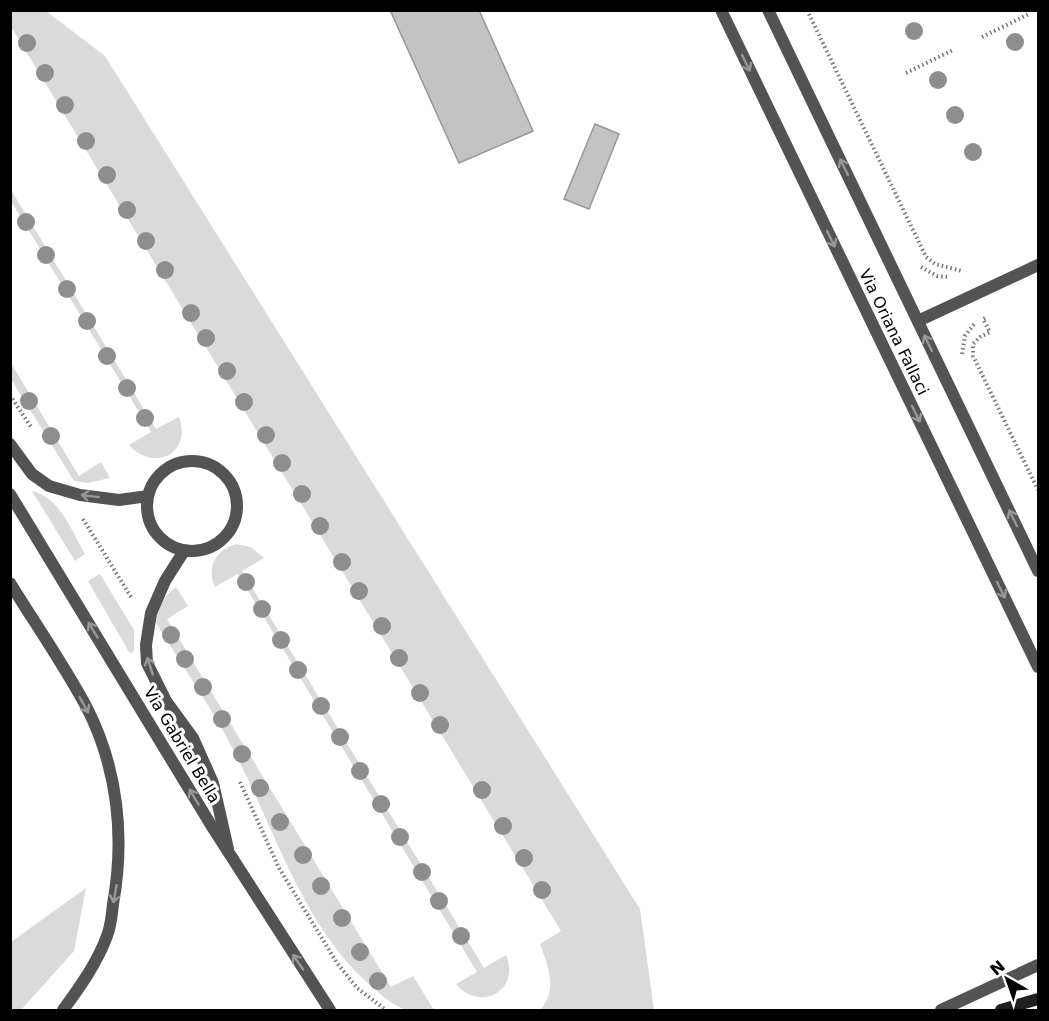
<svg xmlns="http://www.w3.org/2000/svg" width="1049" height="1021" font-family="'DejaVu Sans',sans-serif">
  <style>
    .green { fill: #dadada }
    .building { fill: #c3c3c3; stroke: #979797; stroke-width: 1.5 }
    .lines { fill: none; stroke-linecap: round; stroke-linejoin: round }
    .path { stroke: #757575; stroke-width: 4; stroke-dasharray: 1.5 3; stroke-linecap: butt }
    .service { stroke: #535353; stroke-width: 12 }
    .tertiary { stroke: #535353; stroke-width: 12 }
    .secondary { stroke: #202020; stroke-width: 12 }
    .tree { fill: #8e8e8e }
    .oneway { stroke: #989898 }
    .labels { text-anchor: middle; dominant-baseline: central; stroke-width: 6; stroke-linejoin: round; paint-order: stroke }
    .street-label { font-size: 16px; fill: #000; stroke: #fff }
  </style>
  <rect width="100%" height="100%" fill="#fff"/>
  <path class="green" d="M11 10 46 11 105 56 640 909 654 1010H540C558 991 548 965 540 944L561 931 11 27Z
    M11 190 156 429 179 417C192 453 155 473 129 445L151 432 11 201Z
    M11 363 79 476 101 462 110 478 88 483 74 481 11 379Z
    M32 491C60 497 72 532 85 554L75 561Z
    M236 544 251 547 264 558 242 571 484 968 506 955C521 990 480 1013 456 984L477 972 238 574 215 587C206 567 216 550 236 544Z
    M100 574 134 630V650L132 653 129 652 88 581Z
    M176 587 188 606 167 619 391 987 413 976 434 1010C425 1010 411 1013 403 1009 394 1005 384 998 377 991 309 937 279 842 242 767 218 717 185 670 156 623 155 608 165 595 176 587Z
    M86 888 74 951 21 1010H11V942Z"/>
  <path class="building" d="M390 10H479L533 131 459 163Z
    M595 124 619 134 589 209 564 199Z"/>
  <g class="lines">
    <path class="path" d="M807 10 926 257 935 264 962 271
      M982 37 1029 14
      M906 73 953 50
      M921 267 937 276 950 277
      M985 318 983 319 990 332 980 337 973 344V356L1038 490
      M962 354 965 336 975 323
      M10 395 31 427
      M83 519 131 597
      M240 782 279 868 337 963 357 988 386 1010"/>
    <path class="service" d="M918 321 1038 265
      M10 444 32 474 49 486 80 495 119 500 148 496
      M147 506a45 45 0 1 1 90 0a45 45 0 1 1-90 0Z
      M184 551 165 581 151 613 146 645 147 663 166 701 193 738 213 783 228 849"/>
    <path class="tertiary" d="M721 10 1038 667
      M768 10 1038 571
      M10 494 211 825 330 1010
      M10 583C36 625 64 665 87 708 118 769 125 838 113 904 112 914 111 926 107 936 97 963 80 987 63 1010
      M941 1010 1038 965"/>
    <path class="secondary" d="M1001 1010 1038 999"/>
  </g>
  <g class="tree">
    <circle cx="914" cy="31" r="9"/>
    <circle cx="1015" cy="42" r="9"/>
    <circle cx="27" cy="43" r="9"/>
    <circle cx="45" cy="73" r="9"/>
    <circle cx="938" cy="80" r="9"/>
    <circle cx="65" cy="105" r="9"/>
    <circle cx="955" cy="115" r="9"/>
    <circle cx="86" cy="141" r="9"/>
    <circle cx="973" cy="152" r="9"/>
    <circle cx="107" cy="175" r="9"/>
    <circle cx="127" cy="210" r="9"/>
    <circle cx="26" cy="222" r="9"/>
    <circle cx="146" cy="241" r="9"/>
    <circle cx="46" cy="255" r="9"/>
    <circle cx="165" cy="270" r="9"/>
    <circle cx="67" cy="289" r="9"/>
    <circle cx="191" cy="313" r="9"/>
    <circle cx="87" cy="321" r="9"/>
    <circle cx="206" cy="338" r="9"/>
    <circle cx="107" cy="356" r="9"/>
    <circle cx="227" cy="371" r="9"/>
    <circle cx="127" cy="388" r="9"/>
    <circle cx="29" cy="401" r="9"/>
    <circle cx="244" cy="402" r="9"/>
    <circle cx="145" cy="418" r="9"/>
    <circle cx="266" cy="435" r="9"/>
    <circle cx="51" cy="436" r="9"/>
    <circle cx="282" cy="463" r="9"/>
    <circle cx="302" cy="494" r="9"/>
    <circle cx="320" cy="526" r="9"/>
    <circle cx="342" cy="562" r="9"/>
    <circle cx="246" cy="582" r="9"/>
    <circle cx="359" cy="591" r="9"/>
    <circle cx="262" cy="609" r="9"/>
    <circle cx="382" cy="626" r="9"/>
    <circle cx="171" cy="635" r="9"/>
    <circle cx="281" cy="640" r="9"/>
    <circle cx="399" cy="658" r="9"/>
    <circle cx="185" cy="659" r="9"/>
    <circle cx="298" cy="670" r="9"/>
    <circle cx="203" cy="687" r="9"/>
    <circle cx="420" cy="693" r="9"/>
    <circle cx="321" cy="706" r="9"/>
    <circle cx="222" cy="719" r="9"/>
    <circle cx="440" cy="725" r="9"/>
    <circle cx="340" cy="737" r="9"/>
    <circle cx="242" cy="754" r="9"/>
    <circle cx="360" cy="771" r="9"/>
    <circle cx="260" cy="788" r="9"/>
    <circle cx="482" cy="790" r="9"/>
    <circle cx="381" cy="804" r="9"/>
    <circle cx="280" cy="822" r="9"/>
    <circle cx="503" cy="826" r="9"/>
    <circle cx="400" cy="837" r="9"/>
    <circle cx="303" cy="855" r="9"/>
    <circle cx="524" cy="858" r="9"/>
    <circle cx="422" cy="872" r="9"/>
    <circle cx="321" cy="886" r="9"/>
    <circle cx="542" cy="890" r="9"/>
    <circle cx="439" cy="901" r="9"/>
    <circle cx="342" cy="918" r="9"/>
    <circle cx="461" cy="936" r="9"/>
    <circle cx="360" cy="952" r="9"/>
    <circle cx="378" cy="981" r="9"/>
  </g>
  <defs><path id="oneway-shaft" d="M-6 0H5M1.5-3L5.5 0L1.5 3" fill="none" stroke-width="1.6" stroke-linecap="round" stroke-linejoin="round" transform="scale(1.5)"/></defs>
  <g class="oneway">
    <use href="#oneway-shaft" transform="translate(746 63) rotate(64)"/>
    <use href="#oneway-shaft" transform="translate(844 167) rotate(-116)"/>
    <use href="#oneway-shaft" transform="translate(831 239) rotate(64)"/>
    <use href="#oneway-shaft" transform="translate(928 343) rotate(-116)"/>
    <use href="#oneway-shaft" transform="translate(916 414) rotate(64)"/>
    <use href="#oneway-shaft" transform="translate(90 496) rotate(-173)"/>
    <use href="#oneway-shaft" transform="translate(1013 518) rotate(-116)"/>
    <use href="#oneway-shaft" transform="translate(1001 590) rotate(64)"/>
    <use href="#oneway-shaft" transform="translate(93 630) rotate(-121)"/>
    <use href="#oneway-shaft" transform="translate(150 666) rotate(-108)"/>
    <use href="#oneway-shaft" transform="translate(84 705) rotate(61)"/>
    <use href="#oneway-shaft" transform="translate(194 797) rotate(-121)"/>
    <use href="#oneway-shaft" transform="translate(115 894) rotate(100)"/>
    <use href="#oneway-shaft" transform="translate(298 962) rotate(-124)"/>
  </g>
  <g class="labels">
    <g class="street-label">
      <text transform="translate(894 332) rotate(64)">Via Oriana Fallaci</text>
      <text transform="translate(182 745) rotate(59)">Via Gabriel Bella</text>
    </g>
  </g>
  <rect width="1049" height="1021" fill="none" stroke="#000000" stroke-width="24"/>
  <g transform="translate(1007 979) rotate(320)" stroke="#ffffff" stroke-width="4.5" paint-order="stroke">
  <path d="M0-4.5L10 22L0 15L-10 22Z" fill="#000000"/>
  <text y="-9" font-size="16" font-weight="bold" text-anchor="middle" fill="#000000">N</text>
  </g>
</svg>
